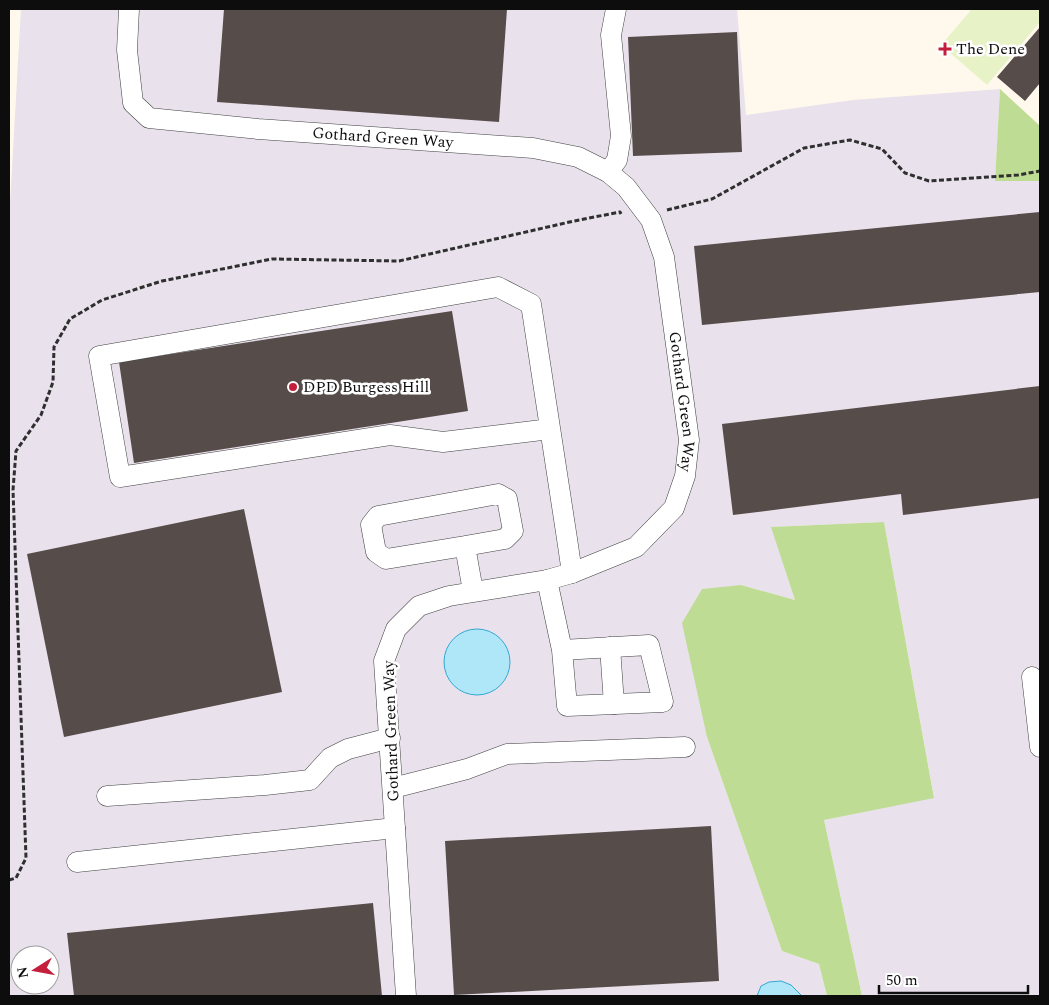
<svg xmlns="http://www.w3.org/2000/svg" width="1049" height="1005" font-family="Spectral,serif">
  <style>
    .industrial { fill: #e9e1ec; fill-rule: evenodd }
    .forest { fill: #bedc93 }
    .pitch { fill: #e8f2c7 }
    .water { fill: #afe7f9; stroke: #33a8d3 }
    .building { fill: #564c49 }
    .lines { fill: none; stroke-linecap: round; stroke-linejoin: round }
    .minor-casing { stroke: #404040; stroke-width: 21 }
    .path { stroke: #2f2f2f; stroke-width: 3; stroke-dasharray: 5 2.5; stroke-linecap: butt }
    .minor { stroke: #fff; stroke-width: 20 }
    .poi-dot { fill: #c31f3c; stroke: #fff; stroke-width: 2 }
    .labels { text-anchor: middle; dominant-baseline: central; stroke-width: 5; stroke-linejoin: round; paint-order: stroke }
    .poi-label { font-size: 16px; fill: #0d0d0d; stroke: #fff; text-anchor: start }
    .street-label { font-size: 16px; fill: #0d0d0d; stroke: #fff }
  </style>
  <rect width="100%" height="100%" fill="#fff9ed"/>
  <path class="industrial" d="M21 9H737L746 115 853 100 1000 89 995 181H1040V996H862L824 820 934 797 884 522 772 527 795 600 741 585 707 737 782 951 819 964 827 996H9V222ZM20 955H50V985H20Z"/>
  <path class="forest" d="M1000 89 1040 126V181H995Z
    M884 522 934 798 824 820 862 996H827L819 964 782 951 707 737 682 623 702 589 741 585 795 600 771 527Z"/>
  <path class="pitch" d="M972 9H1040V22L987 85 941 45Z"/>
  <path class="water" d="M444 662a33 33 0 1 1 66 0a33 33 0 1 1-66 0Z
    M781 981 791 985 802 996H757L761 986 769 982Z"/>
  <path class="building" d="M224 9H507L499 122 217 102Z
    M1040 27V83L1025 101 997 77Z
    M737 32 742 152 633 156 628 37Z
    M1040 212V292L702 325 694 246Z
    M452 311 468 411 134 463 119 362Z
    M1040 386V498L903 515 901 494 733 515 722 424Z
    M244 509 282 692 64 737 27 554Z
    M711 826 719 981 454 995 445 841Z
    M373 903 382 996H74L67 933Z"/>
  <g class="lines">
    <defs>
      <g id="minor">
        <path id="s1" d="M129 9 127 50 133 103 149 118 258 129 533 148 578 157 608 172 626 187 651 220 664 257 689 440 685 476 674 508 636 547 572 573 547 580 449 596 419 606 396 629 384 661 406 996"/>
        <path d="M608 172 617 160 621 136 611 35 616 9"/>
        <path d="M550 429 443 442 390 435 120 477 99 356 498 287 531 304C545 393 559 483 572 573"/>
        <path d="M465 546 386 559 376 552 371 525 378 516 498 494 507 499 513 531 505 539 465 546 473 591"/>
        <path d="M547 580 562 650 567 706 663 702 649 645 562 650"/>
        <path d="M610 647 614 704"/>
        <path d="M1032 677 1040 747"/>
        <path d="M393 788 467 769 507 754 685 747"/>
        <path d="M107 796 265 785 310 780 330 758 348 749 390 738"/>
        <path d="M77 862 395 828"/>
      </g>
    </defs>
    <use href="#minor" class="minor-casing"/>
    <path class="path" d="M667 210 712 199 804 148 850 140 882 149 905 173 929 181 1018 175 1040 171
      M9 880 16 878 26 858 13 490 16 451 41 415 53 382 54 347 70 319 102 300 162 281 272 259 399 261 574 221 620 212 621 214"/>
    <use href="#minor" class="minor"/>
  </g>
  <g class="poi-dot">
    <path d="M942.5 41.5h5v5h5v5h-5v5h-5v-5h-5v-5h5z"/>
    <circle cx="293" cy="387" r="5"/>
  </g>
  <g class="labels">
    <g class="poi-label">
      <text x="956" y="49">The Dene</text>
      <text x="303" y="387">DPD Burgess Hill</text>
    </g>
    <g class="street-label">
      <text stroke="none"><textPath href="#s1" startOffset="351">Gothard Green Way</textPath></text>
      <text stroke="none"><textPath href="#s1" startOffset="831">Gothard Green Way</textPath></text>
      <text transform="translate(391 731) rotate(-92)">Gothard Green Way</text>
    </g>
  </g>
  <rect width="1049" height="1005" fill="none" stroke="#0d0d0d" stroke-width="20"/>
  <g transform="translate(35 970) rotate(259)"><circle r="24" fill="#ffffff" stroke="#9e9e9e"/>
  <path d="M0-4L9 19L0 12L-9 19Z" fill="#c31f3c"/>
  <text y="-8" font-size="14" font-weight="bold" text-anchor="middle" fill="#0d0d0d">N</text>
  </g>
  <path d="M879 985v8h149v-8" fill="none" stroke="#0d0d0d" stroke-width="2.5"/>
  <text x="886" y="985" font-size="15" fill="#0d0d0d" stroke="#ffffff" stroke-width="4" paint-order="stroke">50 m</text>
</svg>
